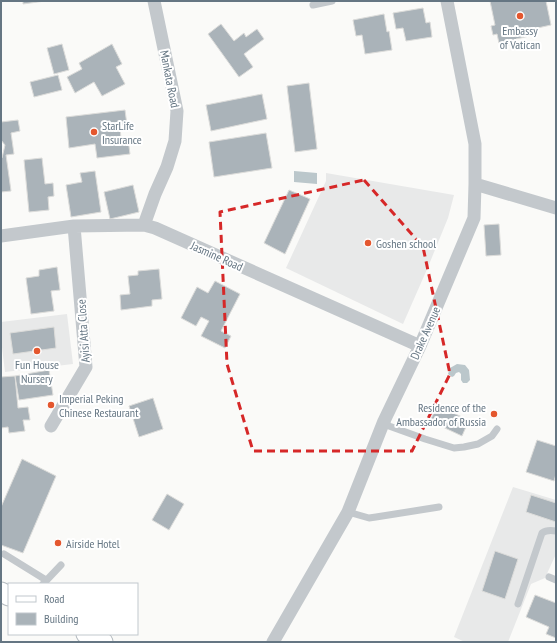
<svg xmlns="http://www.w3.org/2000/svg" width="557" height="643" font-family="'PT Sans Narrow',sans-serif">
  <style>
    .built { fill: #e8e9e9 }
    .water { fill: #bbc7cb }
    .building { fill: #aab3b9; stroke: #dcdcda }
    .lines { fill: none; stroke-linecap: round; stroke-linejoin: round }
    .secondary-casing { stroke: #b3babf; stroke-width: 21 }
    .lane { stroke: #c3c8cc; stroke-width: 7 }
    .street { stroke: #c3c8cc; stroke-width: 13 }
    .secondary { stroke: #fff; stroke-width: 19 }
    .marked { fill: none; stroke: #d62828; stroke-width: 3; stroke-dasharray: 8 5; stroke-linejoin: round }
    .poi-dot { fill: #e4572e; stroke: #fff; stroke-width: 1.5 }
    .labels { text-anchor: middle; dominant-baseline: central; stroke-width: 4; stroke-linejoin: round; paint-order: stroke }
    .poi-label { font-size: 12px; fill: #657683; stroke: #fff; text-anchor: start }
    .street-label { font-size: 12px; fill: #657683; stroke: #fff }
  </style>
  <rect width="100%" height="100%" fill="#fafaf8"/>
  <path class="built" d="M326 173 454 195 448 218 428 267 403 324 286 268 326 181Z
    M67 314 73 364 5 372 1 339V322Z
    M513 487 556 500V554L545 578 531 584 508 642H465L454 637Z"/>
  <path class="water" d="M294 171 317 173V184L294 182Z
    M457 364 465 365 469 370 470 380 467 383H463L461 380V374L459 372 456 373 454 376 452 377 448 374 450 368Z"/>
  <path class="building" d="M23 1H45L23 4Z
    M490 1H546L551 25 533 29 534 35 516 39 517 43 504 46 503 42 499 43 497 34 493 35 491 26 495 25Z
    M423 8 426 23 430 22 432 37 406 41 403 28 396 29 393 13Z
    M384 14 387 32 389 31 392 50 365 54 362 35 356 36 353 20Z
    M221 24 234 41 244 33 246 37 257 29 264 39 244 54 253 67 239 77 208 34Z
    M62 44 69 70 54 74 47 48Z
    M112 44 122 64 116 67 125 84 102 96 94 82 75 93 67 77 82 69 79 63Z
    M58 75 62 90 34 97 30 82Z
    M309 83 317 149 295 152 287 86Z
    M262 94 267 119 211 131 206 105Z
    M125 110 127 125H120L121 140 128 139 130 154 97 158 95 144 69 148 66 117Z
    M18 120 20 131 11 133 14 154 6 155 11 191 1 192V158H2L5 145 1 140V122Z
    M266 133 272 168 214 177 209 142Z
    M42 158 45 184 53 183 54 196 48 197 49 210 29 212 24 160Z
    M95 171 101 212 71 217 66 185 82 182 80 173Z
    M133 185 139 212 110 219 104 192Z
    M289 190 310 199 285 254 264 243Z
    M499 224 501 255 486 256 484 225Z
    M57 267 60 290 51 291 54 311 31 314 26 278 39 276V270Z
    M159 269 162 299 152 300V306L121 310 120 295 130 294 128 276 138 275V271Z
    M215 281 240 294 221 331 231 336 225 348 201 336 209 321 201 317 196 326 181 318 197 287 208 293Z
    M54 327 56 348 13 354 10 333Z
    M49 370 53 395 19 400 15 376Z
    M15 376 18 408 28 407 30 420H23L25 431 9 433 8 427 1 428V377Z
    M153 398 163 429 139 437 129 406Z
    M437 406 469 420 462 436 430 421Z
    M537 440 556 446V474L554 481 526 472Z
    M22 459 56 476 23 553 1 545V507Z
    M167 494 184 504 169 530 152 520Z
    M531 495 556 503V522L526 512Z
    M495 551 518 559 505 599 482 591Z
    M535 595 556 603V638L546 634 549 627 526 617Z"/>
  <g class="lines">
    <defs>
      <path id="secondary" d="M1 592 9 596
        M86 634 103 642"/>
    </defs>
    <use href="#secondary" class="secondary-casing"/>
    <path class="lane" d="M313 5 332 1
      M384 421 389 426 425 439 454 448 464 447 478 444 492 436 497 429
      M348 512 369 518 376 517 439 507
      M4 554 46 580
      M549 577 556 580
      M43 584 61 565
      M518 604 542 533C546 530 551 530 556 531"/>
    <path class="street" d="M475 184 556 208
      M144 225 155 194 167 167 175 141 177 111 154 1
      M1 236 74 226 144 225 155 228 420 346
      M51 426 86 367 74 226
      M273 642 348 512 384 421 420 346 474 218 475 184V144L447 1"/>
    <use href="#secondary" class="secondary"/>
  </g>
  <path class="marked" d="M364 180 423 247 450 374 412 451H253L227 364 220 212Z"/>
  <g class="poi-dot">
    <circle cx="520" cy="16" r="4"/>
    <circle cx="94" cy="132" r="4"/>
    <circle cx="368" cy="243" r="4"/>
    <circle cx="37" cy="351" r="4"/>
    <circle cx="51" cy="405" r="4"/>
    <circle cx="494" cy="414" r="4"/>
    <circle cx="58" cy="543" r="4"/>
  </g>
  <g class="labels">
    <g class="poi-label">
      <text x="520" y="30" text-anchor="middle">Embassy<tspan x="520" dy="14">of Vatican</tspan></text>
      <text x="102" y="125">StarLife<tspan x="102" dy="14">Insurance</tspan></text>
      <text x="376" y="243">Goshen school</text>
      <text x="37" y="364" text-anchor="middle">Fun House<tspan x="37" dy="14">Nursery</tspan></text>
      <text x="59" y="398">Imperial Peking<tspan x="59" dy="14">Chinese Restaurant</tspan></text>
      <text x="486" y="407" text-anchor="end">Residence of the<tspan x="486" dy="14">Ambassador of Russia</tspan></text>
      <text x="66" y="543">Airside Hotel</text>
    </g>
    <g class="street-label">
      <text transform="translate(170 79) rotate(79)">Mankata Road</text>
      <text transform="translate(217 256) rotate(24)">Jasmine Road</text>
      <text transform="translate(83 331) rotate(-94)">Ayisi Atta Close</text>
      <text transform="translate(425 333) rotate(-66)">Drake Avenue</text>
    </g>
  </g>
  <rect width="557" height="643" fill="none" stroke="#657683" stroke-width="4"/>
  <rect x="8" y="583" width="130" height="52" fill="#ffffff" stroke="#c1c8cd"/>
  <rect x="16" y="596" width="20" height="6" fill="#ffffff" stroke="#c1c8cd"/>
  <text x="44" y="603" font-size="12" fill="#657683">Road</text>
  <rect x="16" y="613" width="20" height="12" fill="#aab3b9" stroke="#c1c8cd"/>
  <text x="44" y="623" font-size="12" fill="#657683">Building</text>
</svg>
